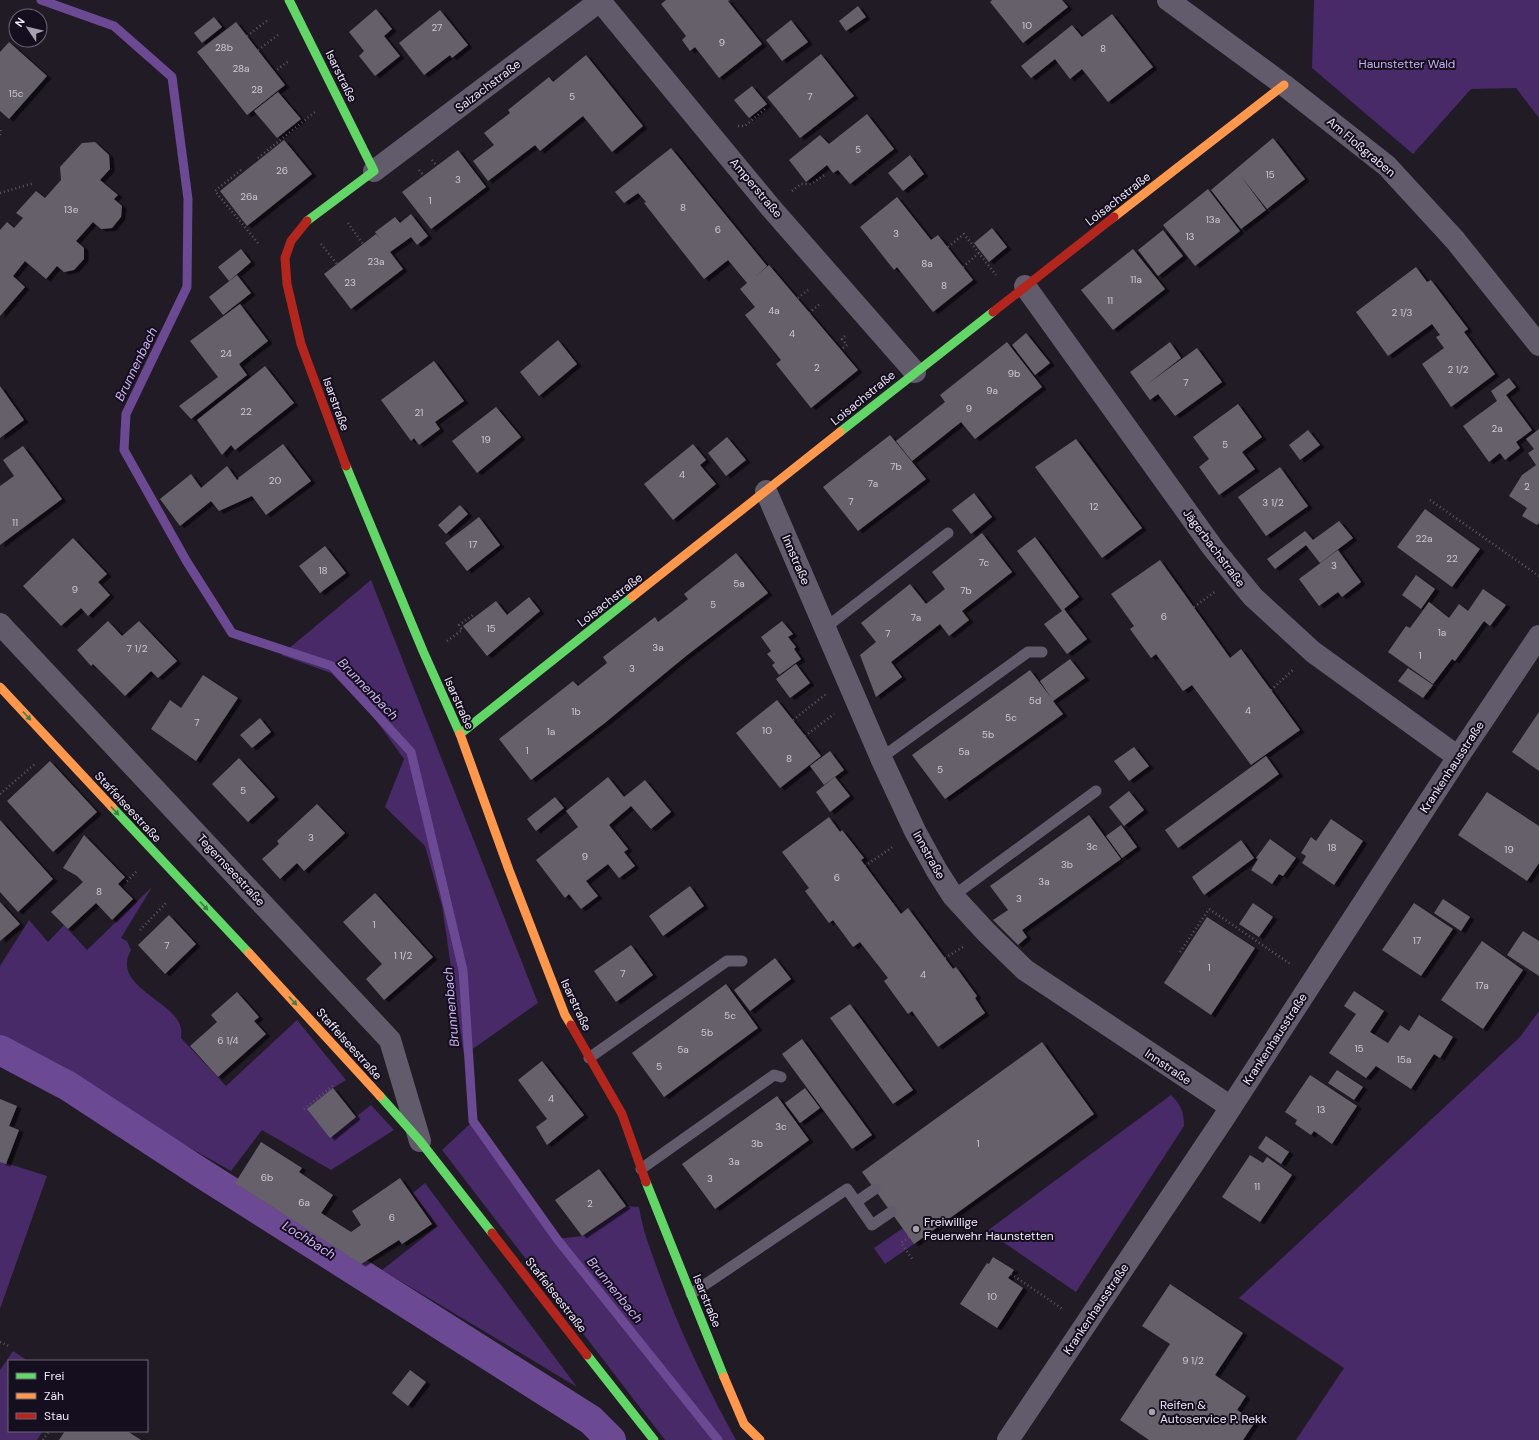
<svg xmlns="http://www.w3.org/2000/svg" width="1539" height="1440" font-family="'DM Sans',sans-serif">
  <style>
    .green { fill: #472a67 }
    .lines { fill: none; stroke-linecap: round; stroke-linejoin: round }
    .stream { stroke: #6c4993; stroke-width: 9 }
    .canal { stroke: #6c4993; stroke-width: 30 }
    .building { fill: #65606a; filter: url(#shadow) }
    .path { stroke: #5d5765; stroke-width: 2.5; stroke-dasharray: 1 3; stroke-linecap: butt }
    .lane { stroke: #625b6c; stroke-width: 11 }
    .street { stroke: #625b6c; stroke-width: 22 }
    .fast { stroke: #63d668; stroke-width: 9 }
    .slow { stroke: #ff974d; stroke-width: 9 }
    .jam { stroke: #b3261e; stroke-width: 9 }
    .oneway { fill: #407c47 }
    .poi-dot { fill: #a6a1ad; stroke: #150e1f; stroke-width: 1.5 }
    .labels { text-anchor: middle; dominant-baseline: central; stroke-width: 4; stroke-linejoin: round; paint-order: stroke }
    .number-label { font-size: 10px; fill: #ccc7d3 }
    .park-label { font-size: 12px; fill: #caaff0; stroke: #150e1f }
    .street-label { font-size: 12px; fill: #eee9f6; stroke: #150e1f }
    .poi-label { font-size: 12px; fill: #eee9f6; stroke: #150e1f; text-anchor: start }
    .water-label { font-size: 13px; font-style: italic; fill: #cfb4f5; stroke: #150e1f }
  </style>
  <defs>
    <filter id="shadow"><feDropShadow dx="4.5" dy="2.5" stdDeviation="0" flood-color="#0009"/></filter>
  </defs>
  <rect width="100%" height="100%" fill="#201b25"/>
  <path class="green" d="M1314 0H1539V118L1516 88 1471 89 1413 154 1312 68Z
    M371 580 538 1003 464 1055 442 906 425 846 385 807 404 759 373 716 331 673 281 655Z
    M152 887 121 938 127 941 131 950C110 987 177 1001 181 1029 182 1032 181 1035 181 1038L226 1086 297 1020 346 1080 333 1088 330 1137 371 1105 394 1130 331 1170 262 1130 231 1171 171 1137 45 1059 0 1036V966L29 920 48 942 64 925 87 950Z
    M1539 1011V1440H1296L1344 1368 1239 1298 1520 1037Z
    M1171 1095C1181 1105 1184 1112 1184 1126L1076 1292 987 1231Z
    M473 1121 557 1239 582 1236 626 1206 639 1207C642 1228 650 1248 657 1268 678 1328 706 1385 736 1440H665L442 1150Z
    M0 1161 47 1176 0 1309Z
    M425 1183 577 1387 382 1270 438 1226 413 1193Z
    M903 1228 914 1244 885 1264 874 1248Z
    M13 1351 28 1361H9V1431H43L37 1440H0V1370Z"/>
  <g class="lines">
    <path class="stream" d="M41 0 114 26 172 77 188 199 187 287 126 414 124 450 187 562 232 633 332 666 411 752 463 970 473 1121 557 1239 718 1440"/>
    <path class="canal" d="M0 1050 68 1086 198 1171 591 1420 611 1440"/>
  </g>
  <path class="building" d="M666 0H730L728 1 762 44 719 78 695 47 690 51 682 40 686 36 661 4Z
    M992 0H1062L1068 7 1023 43 990 2Z
    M858 6 866 17 846 31 839 21Z
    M376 9 392 29 384 36 400 56 375 76 359 56 364 51 349 32Z
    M440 10 468 45 452 58 450 55 424 75 399 43Z
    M1112 14 1153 67 1108 102 1082 69 1070 79 1055 59 1031 78 1021 66 1072 25 1082 37Z
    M214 17 222 27 202 43 194 33Z
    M791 20 808 42 782 61 766 40Z
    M236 22 285 85 247 115 197 52Z
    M9 42 47 76 9 119 0 111V52Z
    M821 54 854 96 800 138 767 97Z
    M586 55 643 126 612 152 583 116 540 151 535 145 488 181 473 161 494 145 484 133 510 113 508 110 549 77 553 82Z
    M752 86 767 104 749 118 734 100Z
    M278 92 301 119 277 138 254 111Z
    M867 114 894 149 850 184 838 170 833 173 827 165 806 182 789 160 820 135 829 144Z
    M1273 138 1305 179 1267 209 1240 175 1266 210 1241 229 1211 190Z
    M284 140 312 174 247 226 220 191Z
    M95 142 109 155 110 169 100 180 118 195 114 199 122 206 121 217 112 228 101 229 93 222 76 241 84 248V259L74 270 64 272 57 266 46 279 25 261 13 276 25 287 0 316V230L7 222 14 228 23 218 16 213 36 191 45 198 61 180 60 167 82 143Z
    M671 148 767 266 756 276 769 265 858 370 811 408 776 364 781 360 745 315 755 307 740 289 747 283 728 260 704 279 644 203 646 202 638 193 624 203 615 192Z
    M458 150 486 187 431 229 402 192Z
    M910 155 924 174 903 191 888 173Z
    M1208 189 1240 231 1195 266 1163 225Z
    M897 197 931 240 938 235 973 280 933 312 897 267 894 270 860 227Z
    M411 214 428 236 417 245 411 237 390 252 403 269 351 309 324 274 376 234 381 240 375 232 395 217 400 223Z
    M992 228 1007 247 989 262 974 243Z
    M1163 230 1183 256 1158 276 1138 250Z
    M241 249 251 262 229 281 218 267Z
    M1133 249 1165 289 1113 330 1081 290Z
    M1416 267 1427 282 1431 280 1468 329 1464 332 1495 374 1451 407 1422 364 1444 348 1436 337 1440 335 1432 324 1388 356 1356 312Z
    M237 275 251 293 223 315 209 297Z
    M240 304 268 341 239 364 247 375 191 419 179 406 218 377 190 341Z
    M1026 333 1050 363 1035 375 1012 345Z
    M558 340 577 364 539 396 520 372Z
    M1007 342 1042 387 975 439 961 422 912 461 896 441 945 402 940 395Z
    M1170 342 1181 358 1146 385 1197 348 1222 382 1175 416 1158 394 1150 400 1130 372Z
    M434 361 464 401 435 422 440 429 419 445 414 438 411 441 381 400Z
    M265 366 294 403 235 450 231 445 222 455 197 420Z
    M1509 378 1516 387 1506 395 1532 430 1516 442 1520 448 1505 460 1500 453 1489 462 1463 426 1497 401 1491 391Z
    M0 386 24 420 0 438Z
    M1238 404 1262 437 1242 452 1255 469 1219 495 1199 467 1209 459 1193 437Z
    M496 407 521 437 477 473 452 441Z
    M1539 429V523L1537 525 1522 516 1527 508 1509 496 1522 475 1536 465 1528 453 1534 449 1526 439Z
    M1308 430 1320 445 1300 460 1289 445Z
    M890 435 926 479 858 531 823 487Z
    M727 437 746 460 726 476 708 453Z
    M1076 439 1142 528 1102 558 1035 467Z
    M283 444 311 481 266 515 252 496 219 511 211 501 180 526 160 499 191 474 201 488 227 466 237 480 239 479 238 478Z
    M693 444 706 460 700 465 716 484 673 520 644 484Z
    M23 446 62 499 0 545V486L14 476 3 460Z
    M1280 467 1308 506 1266 536 1238 497Z
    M974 493 992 517 971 534 952 510Z
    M460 505 468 514 446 534 438 525Z
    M1425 509 1480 549 1452 587 1397 547Z
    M479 517 500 545 467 571 445 543Z
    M1339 521 1353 538 1320 563 1306 545 1275 569 1267 559 1305 531 1313 540Z
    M982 533 1012 572 962 611 969 620 949 636 940 624 891 662 902 677 876 697 860 655 876 642 861 623 910 584 926 604 945 589 932 572Z
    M1035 537 1079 597 1064 609 1087 639 1067 654 1044 624 1062 611 1017 551Z
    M73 538 107 574 98 582 110 595 88 616 81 608 61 626 23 586Z
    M325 546 346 573 320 593 299 566Z
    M1338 550 1361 582 1342 597 1338 592 1319 606 1299 579Z
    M736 553 768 593 686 656 606 722 531 780 499 739 573 681 578 686 607 663 603 657 655 617 658 622 688 599 684 594Z
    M1160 560 1230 658 1241 649 1300 730 1251 765 1192 685 1183 691 1156 654 1151 658 1130 629 1134 626 1111 594Z
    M1416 575 1435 589 1421 609 1402 595Z
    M1483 589 1506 605 1490 626 1484 621 1474 635 1468 631 1474 635 1455 661 1452 659 1433 684 1388 652 1406 626 1410 628 1429 602 1449 618 1459 604 1468 611Z
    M529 597 540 611 487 656 463 626 496 601 507 615Z
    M108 621 122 636 139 621 177 661 158 678 151 671 125 696 93 664 91 666 77 650Z
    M782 621 793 634 788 637 796 647 794 649 801 659 779 675 772 665 775 663 767 654 771 651 761 637Z
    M1070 659 1085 678 1053 701 1063 714 945 799 912 755 1030 670 1052 699 1040 681Z
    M796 664 810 683 790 698 776 679Z
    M1408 668 1433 685 1423 698 1398 681Z
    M203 675 238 698 196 761 151 729 170 700 181 708Z
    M777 700 821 756 780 788 736 733Z
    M1539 712V771L1512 752Z
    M260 718 271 732 252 748 240 735Z
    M1134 747 1149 766 1129 781 1114 761Z
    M830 751 844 770 824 785 810 766Z
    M1266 756 1279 774 1178 848 1165 830Z
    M239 758 275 797 248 822 212 784Z
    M50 761 97 812 53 852 7 801Z
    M608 777 624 797 645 780 671 812 651 829 631 806 609 825 628 849 624 852 635 866 619 878 608 864 586 881 598 896 581 909 569 894 565 898 536 860 578 827 566 811Z
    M835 777 850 796 830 812 816 792Z
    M1129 791 1144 810 1124 826 1109 807Z
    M1487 792 1539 826V863L1527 881 1458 835Z
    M555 797 564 808 536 831 527 819Z
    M317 804 345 833 304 871 297 863 280 879 262 859 279 844 277 841Z
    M1089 815 1121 859 1022 930 1027 937 1018 945 993 920 1008 910 990 886Z
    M829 817 840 832 842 830 864 858 861 860 901 914 908 908 953 969 956 967 977 996 975 998 985 1013 938 1047 912 1011 908 1014 884 981 888 978 860 942 853 947 833 920 829 923 805 891 809 888 782 852Z
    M1331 819 1363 841 1334 885 1302 863 1306 856 1301 853 1311 837 1316 841Z
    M0 820 53 879 18 912 0 892Z
    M1121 825 1137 847 1122 858 1106 836Z
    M84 835 125 877 118 884 133 899 112 920 96 903 68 929 51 912 83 882 77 876 63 868Z
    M1270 839 1296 858 1283 876 1279 874 1272 884 1251 870 1258 859 1256 858Z
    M1241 840 1254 858 1204 895 1192 877Z
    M690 886 704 906 663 936 649 916Z
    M375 893 433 957 384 1000 366 979 382 964 343 922Z
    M1443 899 1470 917 1461 931 1434 913Z
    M0 902 20 924 0 941Z
    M1253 903 1273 917 1259 937 1239 924Z
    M1414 903 1453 929 1421 976 1382 950Z
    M169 915 196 944 165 974 138 945Z
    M1207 917 1255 948 1211 1015 1164 983Z
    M1523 931 1539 941V976L1507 955Z
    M1482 941 1523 970 1483 1029 1441 1000Z
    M631 945 653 975 616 1002 594 971Z
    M775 958 791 979 750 1011 734 990Z
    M726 984 758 1028 664 1097 632 1053Z
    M1354 991 1384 1011 1370 1032 1388 1043 1400 1025 1409 1031 1419 1015 1453 1037 1440 1058 1434 1054 1411 1089 1376 1066 1366 1078 1329 1053 1356 1014 1344 1006Z
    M237 992 259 1017 254 1021 266 1034 218 1077 190 1046 217 1022 211 1015Z
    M850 1004 913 1090 893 1104 830 1018Z
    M802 1039 872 1135 852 1149 782 1054Z
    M1042 1042 1094 1114 914 1244 862 1172Z
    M542 1061 584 1115 547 1145 536 1127 547 1119 518 1080Z
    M1337 1070 1363 1087 1354 1100 1328 1083Z
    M1310 1075 1357 1106 1332 1144 1314 1131 1311 1135 1295 1124 1297 1120 1285 1112Z
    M333 1088 356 1117 330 1138 307 1109Z
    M805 1088 820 1108 800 1123 785 1103Z
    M777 1096 809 1140 715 1209 682 1164Z
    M0 1099 17 1106 9 1126 19 1130 6 1164 0 1162Z
    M1266 1136 1289 1152 1281 1164 1258 1148Z
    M261 1142 302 1168 299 1172 333 1195 321 1213 351 1232 361 1225 352 1211 400 1178 432 1224 402 1244 399 1240 361 1264 235 1183Z
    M1250 1155 1263 1163 1267 1157 1292 1175 1260 1222 1222 1197Z
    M599 1169 626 1206 582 1236 555 1200Z
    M993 1257 1014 1270 1008 1278 1023 1288 997 1328 960 1304 987 1263 989 1264Z
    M1170 1284 1243 1333 1215 1375 1246 1396 1237 1410 1255 1422 1243 1440H1149L1120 1420 1170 1344 1142 1326Z
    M410 1370 426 1382 408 1406 392 1393Z
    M65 1431H127L141 1440H59Z"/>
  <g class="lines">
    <path class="path" d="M247 36 269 19
      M258 50 278 35
      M274 72 290 60
      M738 126H745L765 109
      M0 135 1 127
      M258 158 315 112
      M432 160 437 166
      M241 170 215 191 258 243
      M419 170 424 176
      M792 191 801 184H811L826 174
      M0 193 34 183
      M348 223 363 244
      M321 244 337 264
      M948 247 964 234 996 275
      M963 267 979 253
      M798 298 808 290
      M809 313 821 303
      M843 348 847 345 842 339 847 334
      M1430 500 1539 576
      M1194 607 1216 591
      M447 641 462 630 459 625 473 615
      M1271 690 1294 669
      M793 720 826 694
      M805 736 834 714
      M0 794 36 763
      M865 866 894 846
      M127 881 137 871
      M140 930 166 903
      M1180 952 1209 909 1292 965
      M945 958 963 947
      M304 1109 335 1084
      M909 1237 901 1243 913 1260
      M1011 1274 1064 1310
      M0 1342 11 1347
      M43 1440 49 1431"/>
    <path class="lane" d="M825 628 948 533
      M881 758 1028 652H1042
      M953 896 1096 791
      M589 1058 727 961H742
      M641 1169 774 1075 781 1077
      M856 1202 872 1225 891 1212
      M691 1294 847 1189 856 1202 875 1189"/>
    <path class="street" d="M1168 0 1284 85 1387 166 1455 240 1539 345
      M600 1 771 208 915 372
      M374 171 601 0
      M1025 286 1213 548 1253 597 1313 652 1458 757
      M766 491 881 758 915 831 937 871 953 896 986 932 1025 970 1231 1107
      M0 624 390 1040 420 1141
      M1008 1440 1222 1121 1458 757 1539 636"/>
    <path class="fast" d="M289 0 374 171 307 221
      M840 432 993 312
      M346 466 423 651 460 734
      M460 734 632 597
      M112 807 249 953
      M380 1096 420 1141 492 1233
      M646 1182 724 1377
      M587 1355 654 1440"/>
    <path class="slow" d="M1114 217 1284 85
      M632 597 840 432
      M0 687 112 807
      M460 734 509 870 565 1015 571 1025
      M249 953 380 1096
      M724 1377 744 1424 760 1440"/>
    <path class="jam" d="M307 221 291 241 285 258 287 284 301 344 346 466
      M993 312 1114 217
      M571 1025 622 1114 646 1182
      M492 1233 587 1355"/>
  </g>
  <defs><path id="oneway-solid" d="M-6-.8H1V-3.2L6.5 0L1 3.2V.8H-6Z"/></defs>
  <g class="oneway">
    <use href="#oneway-solid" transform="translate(27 716) rotate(47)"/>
    <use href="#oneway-solid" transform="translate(115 811) rotate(47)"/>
    <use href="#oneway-solid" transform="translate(204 906) rotate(47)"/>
    <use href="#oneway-solid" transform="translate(293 1001) rotate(47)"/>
  </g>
  <g class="poi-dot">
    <circle cx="916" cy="1229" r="4"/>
    <circle cx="1152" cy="1412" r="4"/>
  </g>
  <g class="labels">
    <g class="number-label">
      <text x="1027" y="25">10</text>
      <text x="437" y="27">27</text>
      <text x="722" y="42">9</text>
      <text x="224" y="47">28b</text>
      <text x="1103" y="48">8</text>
      <text x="241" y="68">28a</text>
      <text x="257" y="89">28</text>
      <text x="16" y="93">15c</text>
      <text x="572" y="96">5</text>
      <text x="810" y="96">7</text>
      <text x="858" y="149">5</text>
      <text x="282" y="170">26</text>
      <text x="1270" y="174">15</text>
      <text x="458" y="179">3</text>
      <text x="249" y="196">26a</text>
      <text x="430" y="200">1</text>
      <text x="683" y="207">8</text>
      <text x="71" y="209">13e</text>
      <text x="1213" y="219">13a</text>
      <text x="718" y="229">6</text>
      <text x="896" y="233">3</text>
      <text x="1190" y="236">13</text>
      <text x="376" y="261">23a</text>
      <text x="927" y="263">8a</text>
      <text x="1136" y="279">11a</text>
      <text x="350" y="282">23</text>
      <text x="944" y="285">8</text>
      <text x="1110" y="300">11</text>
      <text x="774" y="310">4a</text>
      <text x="1402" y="312">2 1/3</text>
      <text x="792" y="333">4</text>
      <text x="226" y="353">24</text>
      <text x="817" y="367">2</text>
      <text x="1458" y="369">2 1/2</text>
      <text x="1014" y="373">9b</text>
      <text x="1186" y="382">7</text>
      <text x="992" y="390">9a</text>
      <text x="969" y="408">9</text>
      <text x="246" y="411">22</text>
      <text x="419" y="412">21</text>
      <text x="1497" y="428">2a</text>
      <text x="486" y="439">19</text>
      <text x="1225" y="444">5</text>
      <text x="896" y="466">7b</text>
      <text x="682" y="474">4</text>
      <text x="275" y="480">20</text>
      <text x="873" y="483">7a</text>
      <text x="1527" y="486">2</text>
      <text x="851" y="501">7</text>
      <text x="1273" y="502">3 1/2</text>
      <text x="1094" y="506">12</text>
      <text x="15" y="522">11</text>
      <text x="1424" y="538">22a</text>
      <text x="473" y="544">17</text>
      <text x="1452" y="558">22</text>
      <text x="984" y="562">7c</text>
      <text x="1334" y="565">3</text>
      <text x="323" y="570">18</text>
      <text x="739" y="583">5a</text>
      <text x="75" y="589">9</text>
      <text x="966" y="590">7b</text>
      <text x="713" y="604">5</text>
      <text x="1164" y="616">6</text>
      <text x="916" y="617">7a</text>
      <text x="491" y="628">15</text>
      <text x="1442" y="632">1a</text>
      <text x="888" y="633">7</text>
      <text x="658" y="647">3a</text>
      <text x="137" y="648">7 1/2</text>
      <text x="1420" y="655">1</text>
      <text x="632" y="668">3</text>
      <text x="1035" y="700">5d</text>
      <text x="1248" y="710">4</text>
      <text x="576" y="711">1b</text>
      <text x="1011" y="717">5c</text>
      <text x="197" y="722">7</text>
      <text x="767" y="730">10</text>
      <text x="551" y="731">1a</text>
      <text x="988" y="734">5b</text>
      <text x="527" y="750">1</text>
      <text x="964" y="751">5a</text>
      <text x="789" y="758">8</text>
      <text x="940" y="769">5</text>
      <text x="243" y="790">5</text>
      <text x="311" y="837">3</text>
      <text x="1092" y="846">3c</text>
      <text x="1332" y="847">18</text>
      <text x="1509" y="849">19</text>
      <text x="585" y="856">9</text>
      <text x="1067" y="864">3b</text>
      <text x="837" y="877">6</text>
      <text x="1044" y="881">3a</text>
      <text x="99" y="891">8</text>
      <text x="1019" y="898">3</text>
      <text x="374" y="924">1</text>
      <text x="1417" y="940">17</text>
      <text x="167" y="945">7</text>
      <text x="403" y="955">1 1/2</text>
      <text x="1209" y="967">1</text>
      <text x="623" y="973">7</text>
      <text x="923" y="974">4</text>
      <text x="1482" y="985">17a</text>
      <text x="730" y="1015">5c</text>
      <text x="707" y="1032">5b</text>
      <text x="228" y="1040">6 1/4</text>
      <text x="1359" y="1048">15</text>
      <text x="683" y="1049">5a</text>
      <text x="1404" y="1059">15a</text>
      <text x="659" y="1066">5</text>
      <text x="551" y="1098">4</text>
      <text x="1321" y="1109">13</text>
      <text x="781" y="1126">3c</text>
      <text x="757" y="1143">3b</text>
      <text x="978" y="1143">1</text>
      <text x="734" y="1161">3a</text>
      <text x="267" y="1177">6b</text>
      <text x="710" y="1178">3</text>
      <text x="1257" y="1186">11</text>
      <text x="304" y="1202">6a</text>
      <text x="590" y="1203">2</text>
      <text x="392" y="1217">6</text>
      <text x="992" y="1296">10</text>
      <text x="1193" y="1360">9 1/2</text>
    </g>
    <g class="park-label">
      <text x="1407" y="64">Haunstetter Wald</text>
    </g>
    <g class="street-label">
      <text transform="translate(341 76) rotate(64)">Isarstraße</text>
      <text transform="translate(488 86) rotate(-37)">Salzachstraße</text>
      <text transform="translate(1361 147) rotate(40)">Am Floßgraben</text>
      <text transform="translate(756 188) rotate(50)">Amperstraße</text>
      <text transform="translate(1118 199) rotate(-38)">Loisachstraße</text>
      <text transform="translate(863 398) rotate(-39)">Loisachstraße</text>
      <text transform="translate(336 404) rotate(70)">Isarstraße</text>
      <text transform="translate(1214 548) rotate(53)">Jägerbachstraße</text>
      <text transform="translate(796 560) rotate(67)">Innstraße</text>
      <text transform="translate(610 600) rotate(-38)">Loisachstraße</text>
      <text transform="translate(459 703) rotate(66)">Isarstraße</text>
      <text transform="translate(1452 767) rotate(-57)">Krankenhausstraße</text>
      <text transform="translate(128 807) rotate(47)">Staffelseestraße</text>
      <text transform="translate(929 855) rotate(61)">Innstraße</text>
      <text transform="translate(231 870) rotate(47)">Tegernseestraße</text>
      <text transform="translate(576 1005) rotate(65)">Isarstraße</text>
      <text transform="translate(1275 1039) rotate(-57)">Krankenhausstraße</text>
      <text transform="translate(349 1044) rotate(48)">Staffelseestraße</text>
      <text transform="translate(1168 1067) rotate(34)">Innstraße</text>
      <text transform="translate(556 1295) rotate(52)">Staffelseestraße</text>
      <text transform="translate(707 1301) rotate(68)">Isarstraße</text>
      <text transform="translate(1096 1309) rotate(-56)">Krankenhausstraße</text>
    </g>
    <g class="poi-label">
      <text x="924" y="1222">Freiwillige<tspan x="924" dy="14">Feuerwehr Haunstetten</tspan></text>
      <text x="1160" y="1405">Reifen &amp;<tspan x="1160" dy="14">Autoservice P. Rekk</tspan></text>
    </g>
    <g class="water-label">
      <text transform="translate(136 364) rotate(-64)">Brunnenbach</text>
      <text transform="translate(368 689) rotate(46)">Brunnenbach</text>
      <text transform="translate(451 1007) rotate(-95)">Brunnenbach</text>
      <text transform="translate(309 1240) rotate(32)">Lochbach</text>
      <text transform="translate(615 1290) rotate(51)">Brunnenbach</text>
    </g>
  </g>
  <rect x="8" y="1360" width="140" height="72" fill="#150e1f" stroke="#6c6675"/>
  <rect x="16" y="1373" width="20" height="6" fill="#63d668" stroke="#6c6675"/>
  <text x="44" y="1380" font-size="12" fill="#eee9f6">Frei</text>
  <rect x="16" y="1393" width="20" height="6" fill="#ff974d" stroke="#6c6675"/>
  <text x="44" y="1400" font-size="12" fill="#eee9f6">Zäh</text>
  <rect x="16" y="1413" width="20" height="6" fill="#b3261e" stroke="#6c6675"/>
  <text x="44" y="1420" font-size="12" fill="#eee9f6">Stau</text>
  <g transform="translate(28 28) rotate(305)"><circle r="19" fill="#150e1f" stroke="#6c6675"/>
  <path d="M0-3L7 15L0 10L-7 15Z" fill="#a6a1ad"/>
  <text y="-6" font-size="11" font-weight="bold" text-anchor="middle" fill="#eee9f6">N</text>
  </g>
</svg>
